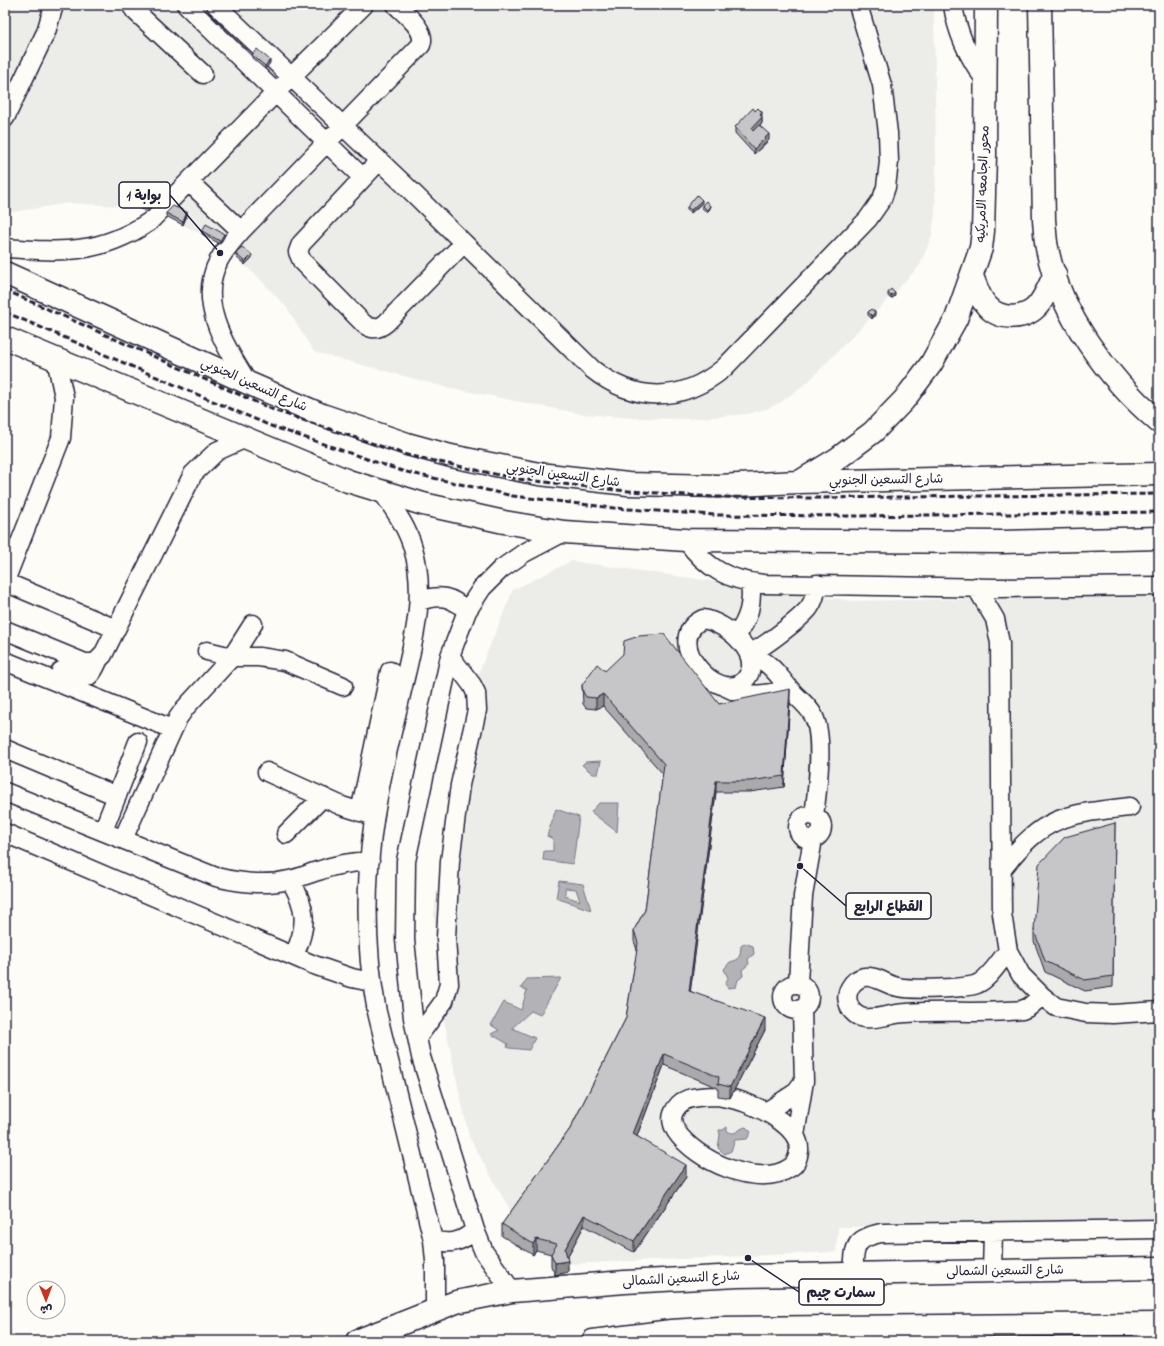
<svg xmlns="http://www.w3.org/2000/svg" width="1164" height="1346" font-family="'Indie Flower','Playpen Sans Arabic',sans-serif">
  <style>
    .built { fill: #ecece9 }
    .water { fill: #b2b2b7; stroke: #787885; fill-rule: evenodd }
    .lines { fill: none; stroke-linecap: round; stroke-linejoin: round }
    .minor-casing { stroke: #22223b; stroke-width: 21 }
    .major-casing { stroke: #22223b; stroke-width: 25 }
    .minor { stroke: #fdfcf7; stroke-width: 18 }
    .major { stroke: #fdfcf7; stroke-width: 22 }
    .rail { stroke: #22223b; stroke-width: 3; stroke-dasharray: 6 3; stroke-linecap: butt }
    .wall { fill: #aaaaac; stroke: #22223b }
    .shaded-wall { fill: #8b8b8c; stroke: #22223b }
    .building { fill: #c6c6c8; stroke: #22223b }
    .labels { text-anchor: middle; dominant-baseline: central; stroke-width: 4; stroke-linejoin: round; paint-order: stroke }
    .street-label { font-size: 13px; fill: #22223b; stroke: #fdfcf7 }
    .leader { fill: none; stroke: #22223b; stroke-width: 1.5 }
    .callout-dot { fill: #22223b; stroke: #fdfcf7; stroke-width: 1.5 }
    .callout { fill: #fdfcf7; stroke: #22223b; stroke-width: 1.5 }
    .callout-label { font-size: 14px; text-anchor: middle; font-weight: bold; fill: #22223b }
  </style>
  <rect width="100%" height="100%" fill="#fdfcf7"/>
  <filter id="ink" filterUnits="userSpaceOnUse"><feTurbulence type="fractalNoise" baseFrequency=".025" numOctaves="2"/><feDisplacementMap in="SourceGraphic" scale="8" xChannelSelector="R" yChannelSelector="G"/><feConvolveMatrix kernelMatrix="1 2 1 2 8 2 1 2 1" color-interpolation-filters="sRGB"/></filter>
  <g filter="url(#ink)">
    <path class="built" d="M5 5H934L936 160 935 213 932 235 920 265 893 294 895 296 891 299 889 298 874 314 875 315 872 319 870 318 809 381 780 403 766 409 747 414 688 419 635 418 582 414 445 387 314 352 287 308 257 276 220 244 166 216 138 208 119 206 69 203 7 213 5 212Z
      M571 561 852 601 1159 595V1220L838 1227 836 1252 570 1264 523 1233 469 1137 439 997 434 913 446 819 474 684 513 590Z"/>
    <path class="water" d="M601 761 598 774H593L582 765 585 762Z
      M599 803H619L617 832 591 812Z
      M556 809 579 817 573 864 543 860 544 851H553V839L547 836Z
      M559 881 583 884 591 910 556 898ZM565 888 576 889 580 901 565 896Z
      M745 943 753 946 754 954 748 959 749 964 742 970 743 976 738 980 736 987 728 988 725 984 728 978 724 969 730 962 737 960 740 955 741 946Z
      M561 978 540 1015 531 1011 512 1028 535 1038 529 1050 509 1048 507 1047 508 1044 491 1034 499 1030 491 1025 504 1002 521 1010 527 990 521 988 527 979Z
      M727 1127V1131C736 1137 738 1128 746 1127L751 1132 747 1139 735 1140 731 1151 725 1154 718 1148 720 1135 719 1130H723Z"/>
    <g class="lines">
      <defs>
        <path id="minor" d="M131 5 135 11 203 74
          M186 5 363 178
          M216 5 407 187 592 369C635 403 682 403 724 368L868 219 882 199 886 187 889 162 888 133 882 85 858 5
          M953 5C957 34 969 58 986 81
          M5 118 46 32 54 5
          M379 161 301 244 298 252 302 261 364 324C372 330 379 329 386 323L463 244
          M189 182 241 231
          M5 248C62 252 99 255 149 222L292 76 364 5
          M248 383C226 347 196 303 219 260 225 249 233 240 241 231L421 45C427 30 406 15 396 5
          M383 493C395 511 407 527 413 548 428 598 411 650 400 699 389 744 378 789 372 835 365 894 366 954 377 1012L433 1240 435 1261V1310
          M686 540C707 569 728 580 763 584L995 588 1159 586
          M5 581 61 438 64 397 56 359
          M5 582 116 629
          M976 587 995 619 1000 643 1002 914 1008 951 1021 975 1042 996 1056 1007 1086 1013 1113 1014 1159 1011
          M420 601C440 594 451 596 467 611
          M703 619C726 622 768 657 744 681 719 706 659 640 703 619Z
          M5 630 85 663H95L103 655 193 474 217 451 246 438
          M736 636C749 619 753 603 750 582
          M207 651 232 657H259L285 661 343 686
          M749 654C764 647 799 620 809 608 814 601 816 593 817 584
          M750 656C769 660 777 674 789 688 797 698 807 704 813 715 825 736 817 792 814 816
          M5 661 172 729
          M61 671C82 680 88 684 98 661
          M726 687C748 699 766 694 789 690
          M5 749 117 796
          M267 772 342 806 371 815
          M5 792 216 877C240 883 264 886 289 880 300 878 310 873 321 870 337 864 353 862 370 861
          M360 812 390 671
          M798 827a12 12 0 1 1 24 0a12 12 0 1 1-24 0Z
          M103 831 138 742
          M5 833 314 965 352 978 371 982
          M286 834 323 797
          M123 839 178 718 185 708 232 657 253 624
          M1003 868C1044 815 1067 814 1130 807
          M290 880C307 907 308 926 294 955
          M1008 951C999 962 989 979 977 984 966 989 911 990 898 987 887 985 875 975 864 977 851 980 844 994 849 1005 851 1012 858 1017 864 1018 878 1020 893 1013 906 1013 945 1010 983 1014 1022 1010L1029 1007 1042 996
          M798 983 803 896 813 839
          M783 997a13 13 0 1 1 26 0a13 13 0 1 1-26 0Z
          M417 1038 444 1001 449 984 446 938 450 861 460 785 477 710 476 693 472 685 450 656
          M717 1096C727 1098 737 1099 746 1103 765 1110 801 1128 799 1151 798 1157 797 1163 791 1167 759 1190 695 1160 676 1131 673 1126 671 1120 673 1114 680 1095 699 1097 717 1096Z
          M766 1112 795 1093 804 1081
          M795 1135 804 1081 802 1010
          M433 1240C450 1245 462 1242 475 1230
          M992 1272 993 1232
          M853 1274C855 1248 852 1239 881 1233L1159 1229
          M512 1291 484 1252 475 1230 421 1057 413 1018 405 940 406 861 450 656 467 611 482 588 501 569 524 553 564 532
          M1142 1341 1145 1324"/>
        <path id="major" d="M1040 5 1044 220C1045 229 1045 239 1047 248 1060 314 1108 379 1159 422
          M5 273 248 383 322 415 407 444 451 456 539 474 628 484 718 486 798 482 1159 474
          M972 276C976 286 979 298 987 306 1000 321 1027 320 1039 304 1046 295 1050 284 1055 274
          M5 338 348 481 423 504 504 522 564 532 686 540 1001 542 1159 538
          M801 481 837 459 873 432 904 400 931 364 956 319 981 248 983 231 985 155 986 5
          M357 1341 456 1302 512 1291 625 1282 738 1276 1159 1268
          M593 1341 671 1331 719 1328 1159 1324"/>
      </defs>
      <use href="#minor" class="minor-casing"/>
      <use href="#major" class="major-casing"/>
      <use href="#minor" class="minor"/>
      <use href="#major" class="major"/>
      <path class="rail" d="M5 290 276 411 407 455 518 479 616 490 713 497 815 498 1159 494
        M5 312 271 426 402 471 513 496 614 508 714 515 852 516 1159 512"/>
    </g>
    <path class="wall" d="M252 55 270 63 265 69 252 58Z
      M762 118V123L760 125 769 140 754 154 735 133V127Z
      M702 203 691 213 687 210V207Z
      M138 205 154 206 148 212 138 208Z
      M702 205 710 209 707 212 702 208Z
      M166 213 187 215 183 225 166 216Z
      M202 231 224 237 220 244 202 234Z
      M236 254 252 258 245 265 236 257Z
      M888 293 895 296 891 299 888 296Z
      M868 312 875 315 872 319 868 315Z
      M605 671 719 704 790 700 784 787 750 792H716L690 991 765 1030 730 1098 718 1096V1088L664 1065 637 1136 686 1177 634 1252 584 1226 567 1257 568 1272 555 1275 551 1266V1254L536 1250 533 1255 502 1236V1224L570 1129 626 1018 637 950 634 941V930L645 910 663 774 603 706 596 709 586 708 583 704 582 685Z
      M1115 823 1113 987 1085 991 1045 972 1034 941V930Z"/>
    <path class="shaded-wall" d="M270 60V63L265 69V66Z
      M762 112V123L751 134V129L760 115Z
      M769 134V140L754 154V149Z
      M702 200V203L691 213V210Z
      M154 203V206L148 212V209Z
      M710 206V209L707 212V210Z
      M187 212V215L183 225V222Z
      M224 234V237L220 244V241Z
      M252 255V258L245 265V262Z
      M895 293V296L891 299V296Z
      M875 312V315L872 319V316Z
      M790 689V700L784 787V776Z
      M603 694V706L596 709V698Z
      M716 781V792L689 1002V991Z
      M765 1018V1030L730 1098V1087Z
      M664 1054V1065L633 1146V1134Z
      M686 1165V1177L634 1252V1241Z
      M584 1215V1226L565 1261V1249Z
      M536 1239V1250L533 1255V1244Z
      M568 1261V1272L555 1275V1263Z"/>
    <path class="building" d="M257 49 270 60 265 66 252 55Z
      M753 108 755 111 758 108 762 112 760 115 762 117 751 129 753 131 759 125 769 134 754 149 735 127Z
      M697 195 702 200 691 210 687 207Z
      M143 199 154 203 148 209 138 205Z
      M706 201 710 206 707 210 702 205Z
      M173 206 187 212 183 222 166 213Z
      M206 224 224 234 220 241 202 231Z
      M242 247 252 255 245 262 236 254Z
      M891 289 895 293 891 296 888 293Z
      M871 309 875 312 872 316 868 312Z
      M664 634 719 704 790 689 784 776 750 781H716L689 991 765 1018 730 1087 718 1084 719 1077 664 1054 633 1134 686 1165 634 1241 584 1215 565 1249 568 1261 555 1263 551 1254 557 1244 536 1239 533 1244 502 1224 570 1129 626 1018 638 943 634 930 645 910 664 764 603 694 596 698 586 697 583 692 582 685 597 664 605 671 623 654 624 641 639 636Z
      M1115 823 1113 976 1085 980 1045 961 1034 930 1039 864 1065 837Z"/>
  </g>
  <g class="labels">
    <g class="street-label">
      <text transform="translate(983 184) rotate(-88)">محور الجامعه الامريكيه</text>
      <text transform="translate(254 385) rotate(24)">شارع التسعين الجنوبي</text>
      <text transform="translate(563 475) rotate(8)">شارع التسعين الجنوبي</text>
      <text transform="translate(886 480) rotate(-1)">شارع التسعين الجنوبي</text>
      <text transform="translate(1005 1271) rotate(-1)">شارع التسعين الشمالى</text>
      <text transform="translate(681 1279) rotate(-3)">شارع التسعين الشمالى</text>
    </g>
  </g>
  <path class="leader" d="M220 253L170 195M800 866L846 906M748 1258L799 1292"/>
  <g class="callout-dot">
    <circle cx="220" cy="253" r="4"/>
    <circle cx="800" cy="866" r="4"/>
    <circle cx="748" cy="1258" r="4"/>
  </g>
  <g class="callout">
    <rect x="119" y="182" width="51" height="26" rx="4"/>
    <rect x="846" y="893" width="85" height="26" rx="4"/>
    <rect x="799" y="1279" width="85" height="26" rx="4"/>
  </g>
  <g class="callout-label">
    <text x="144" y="200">بوابة 1</text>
    <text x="888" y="911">القطاع الرابع</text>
    <text x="841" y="1297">سمارت چيم</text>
  </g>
  <rect width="1164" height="1346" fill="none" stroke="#fdfcf7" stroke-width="20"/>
  <rect x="10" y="10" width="1144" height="1326" fill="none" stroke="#22223b" stroke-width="1.5" filter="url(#ink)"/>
  <g transform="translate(46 1300) rotate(179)"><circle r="19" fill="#fdfcf7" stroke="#a5a5ac"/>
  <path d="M0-3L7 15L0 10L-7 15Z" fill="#c8321e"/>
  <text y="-6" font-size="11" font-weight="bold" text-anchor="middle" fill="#22223b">ش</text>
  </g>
</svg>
